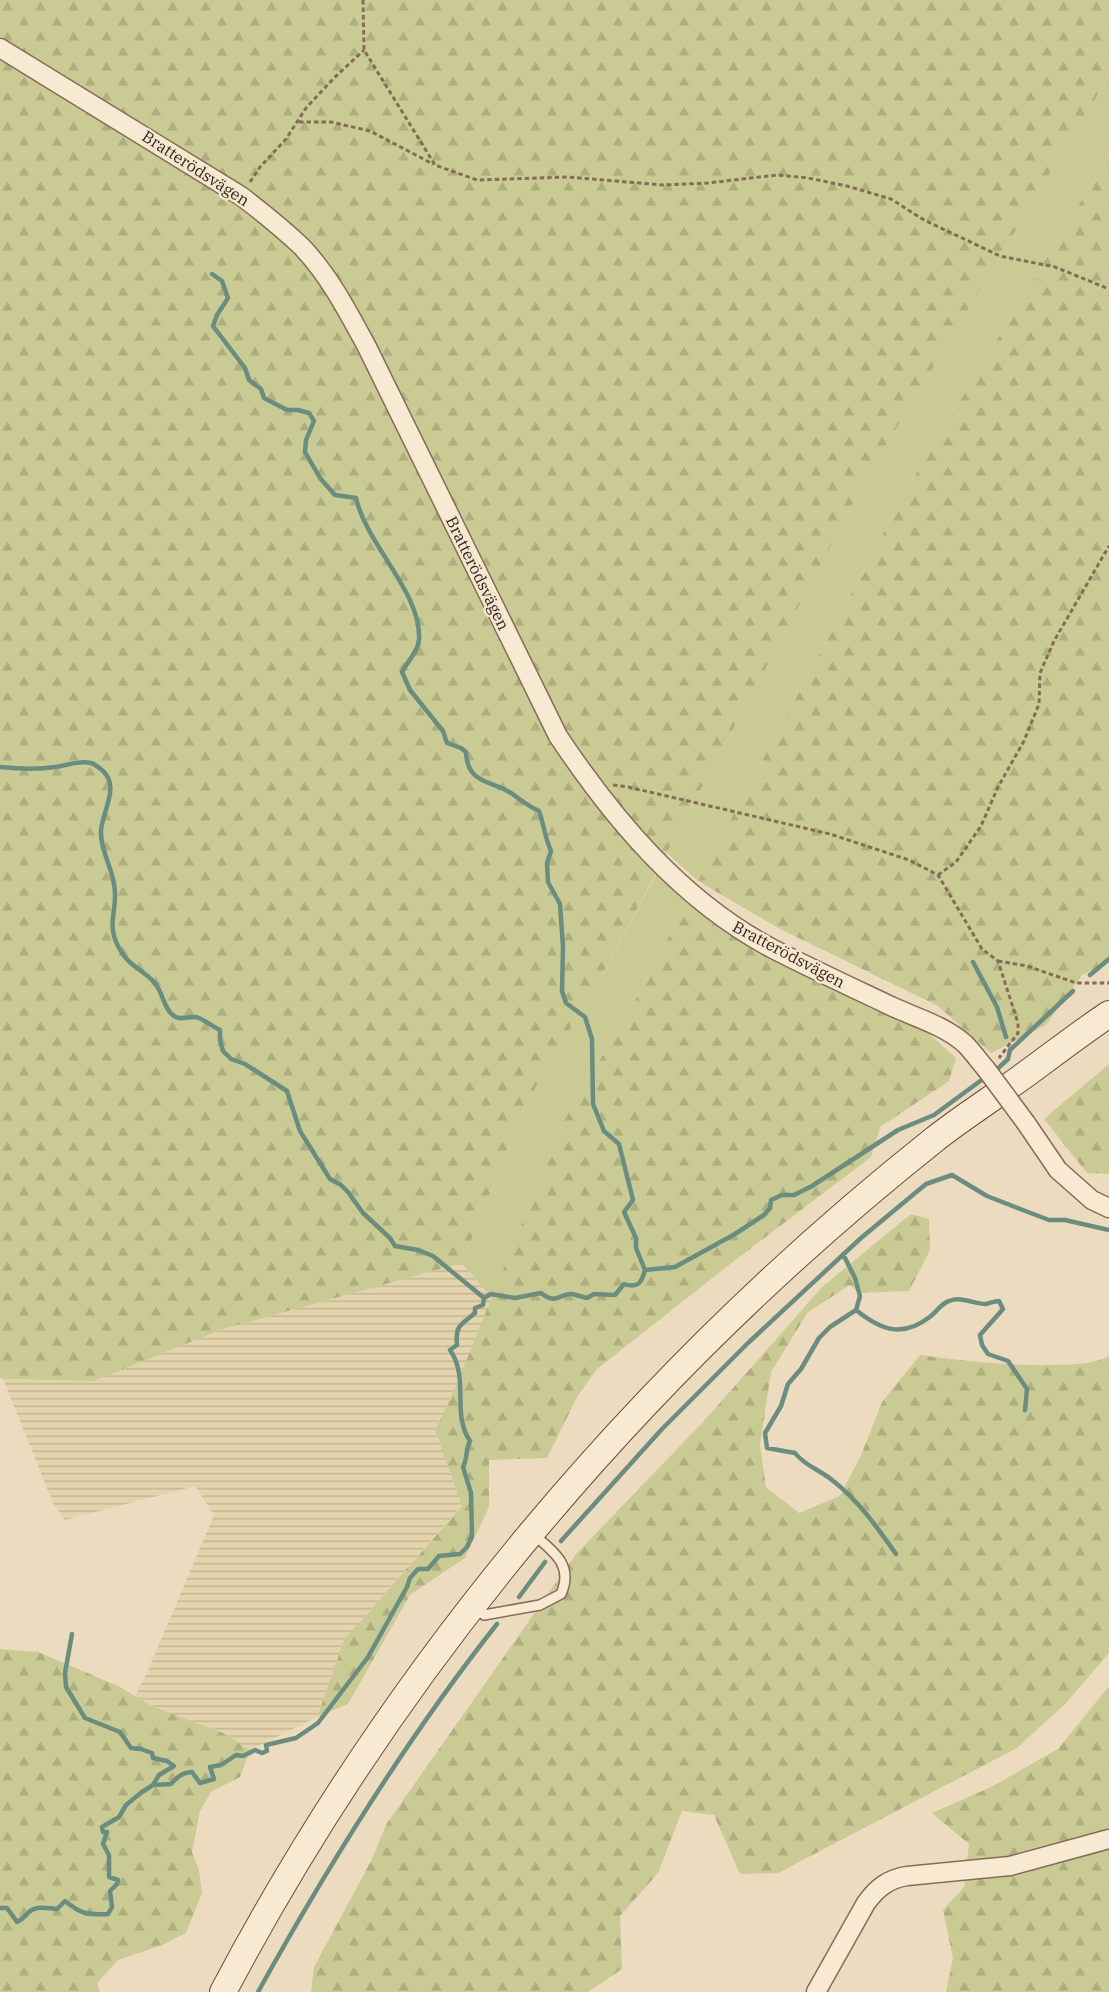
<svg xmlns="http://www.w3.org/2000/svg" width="1109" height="1992" font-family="'IBM Plex Serif',serif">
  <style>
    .farmland { fill: url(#farmland-rules) }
    .grass { fill: #cacb94 }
    .forest { fill: url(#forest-firs) }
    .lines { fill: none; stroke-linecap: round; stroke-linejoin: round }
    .stream { stroke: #6a8d80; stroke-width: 4.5 }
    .service-casing { stroke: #866b58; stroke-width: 12 }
    .minor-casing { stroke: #866b58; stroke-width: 21 }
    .secondary-casing { stroke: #674d3b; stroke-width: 28 }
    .path { stroke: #866b58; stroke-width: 3; stroke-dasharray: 4.5 3; stroke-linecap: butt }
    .service { stroke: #f8e9d2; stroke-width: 9 }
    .minor { stroke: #f8e9d2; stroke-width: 18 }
    .secondary { stroke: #f8e9d2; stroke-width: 26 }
    .minor-bridge-casing { stroke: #866b58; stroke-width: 21; stroke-linecap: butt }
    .minor-bridge { stroke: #f8e9d2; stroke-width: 18 }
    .labels { text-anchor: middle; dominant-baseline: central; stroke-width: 5; stroke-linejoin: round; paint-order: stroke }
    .street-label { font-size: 16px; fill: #35261c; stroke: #f5e6cf }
  </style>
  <defs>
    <pattern id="farmland-rules" width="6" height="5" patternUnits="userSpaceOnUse" patternTransform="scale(1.5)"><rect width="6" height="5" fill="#e3d4ad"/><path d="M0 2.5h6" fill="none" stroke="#c3b694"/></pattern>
    <pattern id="forest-firs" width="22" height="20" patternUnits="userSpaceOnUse" patternTransform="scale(1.5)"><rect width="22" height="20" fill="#cacb94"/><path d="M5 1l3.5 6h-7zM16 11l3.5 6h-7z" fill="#aeae7f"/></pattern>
  </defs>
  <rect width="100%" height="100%" fill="#eddbc0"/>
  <path class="farmland" d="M462 1263 492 1298 456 1386 435 1430 462 1505 344 1640 317 1717 250 1750 223 1733 152 1706 135 1696 148 1670 214 1515 195 1486 65 1520 53 1503 3 1379 94 1381 220 1330Z"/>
  <path class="grass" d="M1109 76V155L908 487 698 881 667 853 873 467Z
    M657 873 688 900 633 1004 562 1124 492 1298 462 1263 525 1106 597 984Z"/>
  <path class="forest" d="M0 0H1109V76L873 467 597 984 525 1106 462 1263 220 1330 94 1381 3 1379 0 1378Z
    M1109 155V962L1082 975 1046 1025 991 1053 938 1006 778 928 698 881 908 487Z
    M688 900 862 1001 928 1033 956 1058 949 1081 880 1127 871 1157 734 1261 597 1369 577 1397 547 1458 489 1460V1507L465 1558 410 1595 348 1704 317 1717 344 1640 462 1506 435 1430 456 1386 562 1124 633 1004Z
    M1109 1064V1174L1087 1173 1044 1119Z
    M911 1214 929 1219 930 1250 909 1291 859 1293 850 1285 808 1312 771 1372 760 1445 766 1487 799 1513 840 1496 862 1453 882 1402 920 1355C965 1361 1009 1366 1055 1365 1074 1364 1091 1365 1109 1356V1653L1066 1703 1017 1748 778 1873 740 1874 714 1815 682 1811 658 1873 620 1916 622 1969 588 1992H311L314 1967 370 1863 387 1823 576 1554 704 1421 822 1287Z
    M0 1649 38 1652 118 1686 152 1706 223 1733 250 1750 240 1777 211 1792 200 1811 192 1852 199 1870 202 1893 186 1933 165 1944 118 1960 97 1983 100 1992H0Z
    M1109 1686V1992H946L953 1958 943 1910 964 1887 969 1844 932 1813 991 1787 1058 1749Z"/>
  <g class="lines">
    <path class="stream" d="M212 274 222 281 228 298 217 315 213 326 245 368 249 380 261 389 264 398 287 410H298L309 413 314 421 306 440 305 452 320 478 335 495 356 498C367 546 422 593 419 640 418 652 407 662 402 672L410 690 443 731 447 743 461 748 466 752C467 784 491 780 511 793 521 800 528 806 539 811 544 825 545 838 551 851L547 863 548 882 560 904 563 947 562 991 566 1003 585 1017 592 1039 593 1104 604 1131 619 1144 633 1200 624 1212 636 1238V1248L645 1270
      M0 767C18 769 36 770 55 767 66 766 79 760 91 763 95 764 99 768 102 770 121 786 102 811 101 831 100 852 115 871 115 893 116 914 107 924 118 946 127 965 140 968 153 981 163 990 163 1009 174 1016 181 1021 188 1016 196 1017 204 1019 213 1027 220 1030V1040L223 1051 231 1059 245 1064 287 1091 300 1131 330 1179 341 1185 348 1192 363 1213 390 1238 395 1246 418 1250 433 1256 484 1298
      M973 962 997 1007 1006 1037
      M1090 975 1109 959
      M994 1072 1008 1059 1010 1050 1073 991
      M843 1254 855 1278 860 1296 856 1310 830 1327 819 1338 801 1369 788 1384 781 1406 765 1433 767 1448 795 1453C805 1466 820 1470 832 1480 858 1500 877 1527 896 1554
      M856 1310C882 1331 903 1338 931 1316 936 1312 942 1303 949 1301 962 1296 973 1304 986 1304 990 1303 995 1301 999 1301L1003 1309 980 1335 982 1345 988 1354 1008 1361 1027 1389 1025 1410
      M561 1541 662 1429 748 1343 861 1238 926 1184 952 1175 987 1196 1028 1212 1049 1220H1065L1109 1230
      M519 1597 545 1562
      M72 1634 65 1673 66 1687 85 1718 120 1732 131 1748 141 1749 152 1753 153 1758 167 1761 174 1766 159 1775 153 1785
      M0 1908H7L17 1922C23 1919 24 1917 28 1913 36 1905 47 1908 57 1909L65 1901C81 1914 87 1915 108 1914L112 1907 110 1891 117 1884 118 1880 109 1877V1855L103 1844 107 1832H103L102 1827 119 1817 126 1805 142 1792 153 1785 171 1784C178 1776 182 1773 192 1772L200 1783 214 1779 210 1767 221 1765 236 1755 243 1756 255 1750 262 1753 267 1751 266 1745 296 1738 318 1723 368 1657 407 1587 410 1578 418 1569H428L439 1556 460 1554 467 1547 472 1536 471 1493 463 1467C468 1458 465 1450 470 1441 451 1413 470 1379 450 1350L457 1345C455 1325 461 1325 475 1313V1308L483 1305 484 1298 491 1294 515 1298 541 1293C557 1306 559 1293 572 1294 577 1295 582 1297 587 1298L594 1294 615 1295 624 1284C638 1289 642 1282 645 1270L675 1267 735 1234 764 1215 770 1208 771 1200 782 1195H794L812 1186 898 1130 934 1115 987 1076
      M258 1992C329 1864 406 1739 497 1624"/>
    <defs>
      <path id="service" d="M484 1615 540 1605 561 1594C574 1565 553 1551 533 1534"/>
      <path id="minor" d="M0 48 241 196C262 212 282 228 301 246 329 275 348 312 367 347L558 736C614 820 682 901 773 949 812 969 853 988 893 1007 917 1018 945 1026 965 1044 973 1052 979 1061 986 1069
        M1026 1123 1058 1170 1092 1200 1109 1208
        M816 1992 866 1903C877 1888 888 1879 907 1876L1010 1866 1109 1839"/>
      <path id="secondary" d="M223 1992C397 1662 643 1371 935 1139 963 1117 993 1098 1022 1077 1051 1056 1079 1034 1109 1014"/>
    </defs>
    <use href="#service" class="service-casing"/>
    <use href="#minor" class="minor-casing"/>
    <use href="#secondary" class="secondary-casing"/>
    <path class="path" d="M363 0 364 50 435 165 477 180 568 177 663 185 708 183 777 175 808 178 847 186 891 199 924 220 1000 256 1055 267 1109 289
      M299 122H331L370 131 433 164
      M250 182 260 167 286 139 306 108 334 78 364 50
      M613 785 628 787 830 834 909 860 938 875 982 949 998 961 1018 1023V1033L999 1058
      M938 875 956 862 981 826 998 787 1024 741 1039 704 1040 673 1054 641 1109 546
      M998 961 1027 966 1076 983H1109"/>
    <use href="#service" class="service"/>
    <use href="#minor" class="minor"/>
    <use href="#secondary" class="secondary"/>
    <defs>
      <path id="minor-bridge" d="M986 1069 1026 1123"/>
    </defs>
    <use href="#minor-bridge" class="minor-bridge-casing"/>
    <use href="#minor-bridge" class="minor-bridge"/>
  </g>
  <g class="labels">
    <g class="street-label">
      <text transform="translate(196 168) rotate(33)">Bratterödsvägen</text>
      <text transform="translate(478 573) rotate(64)">Bratterödsvägen</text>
      <text transform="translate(789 954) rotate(28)">Bratterödsvägen</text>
    </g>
  </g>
</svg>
